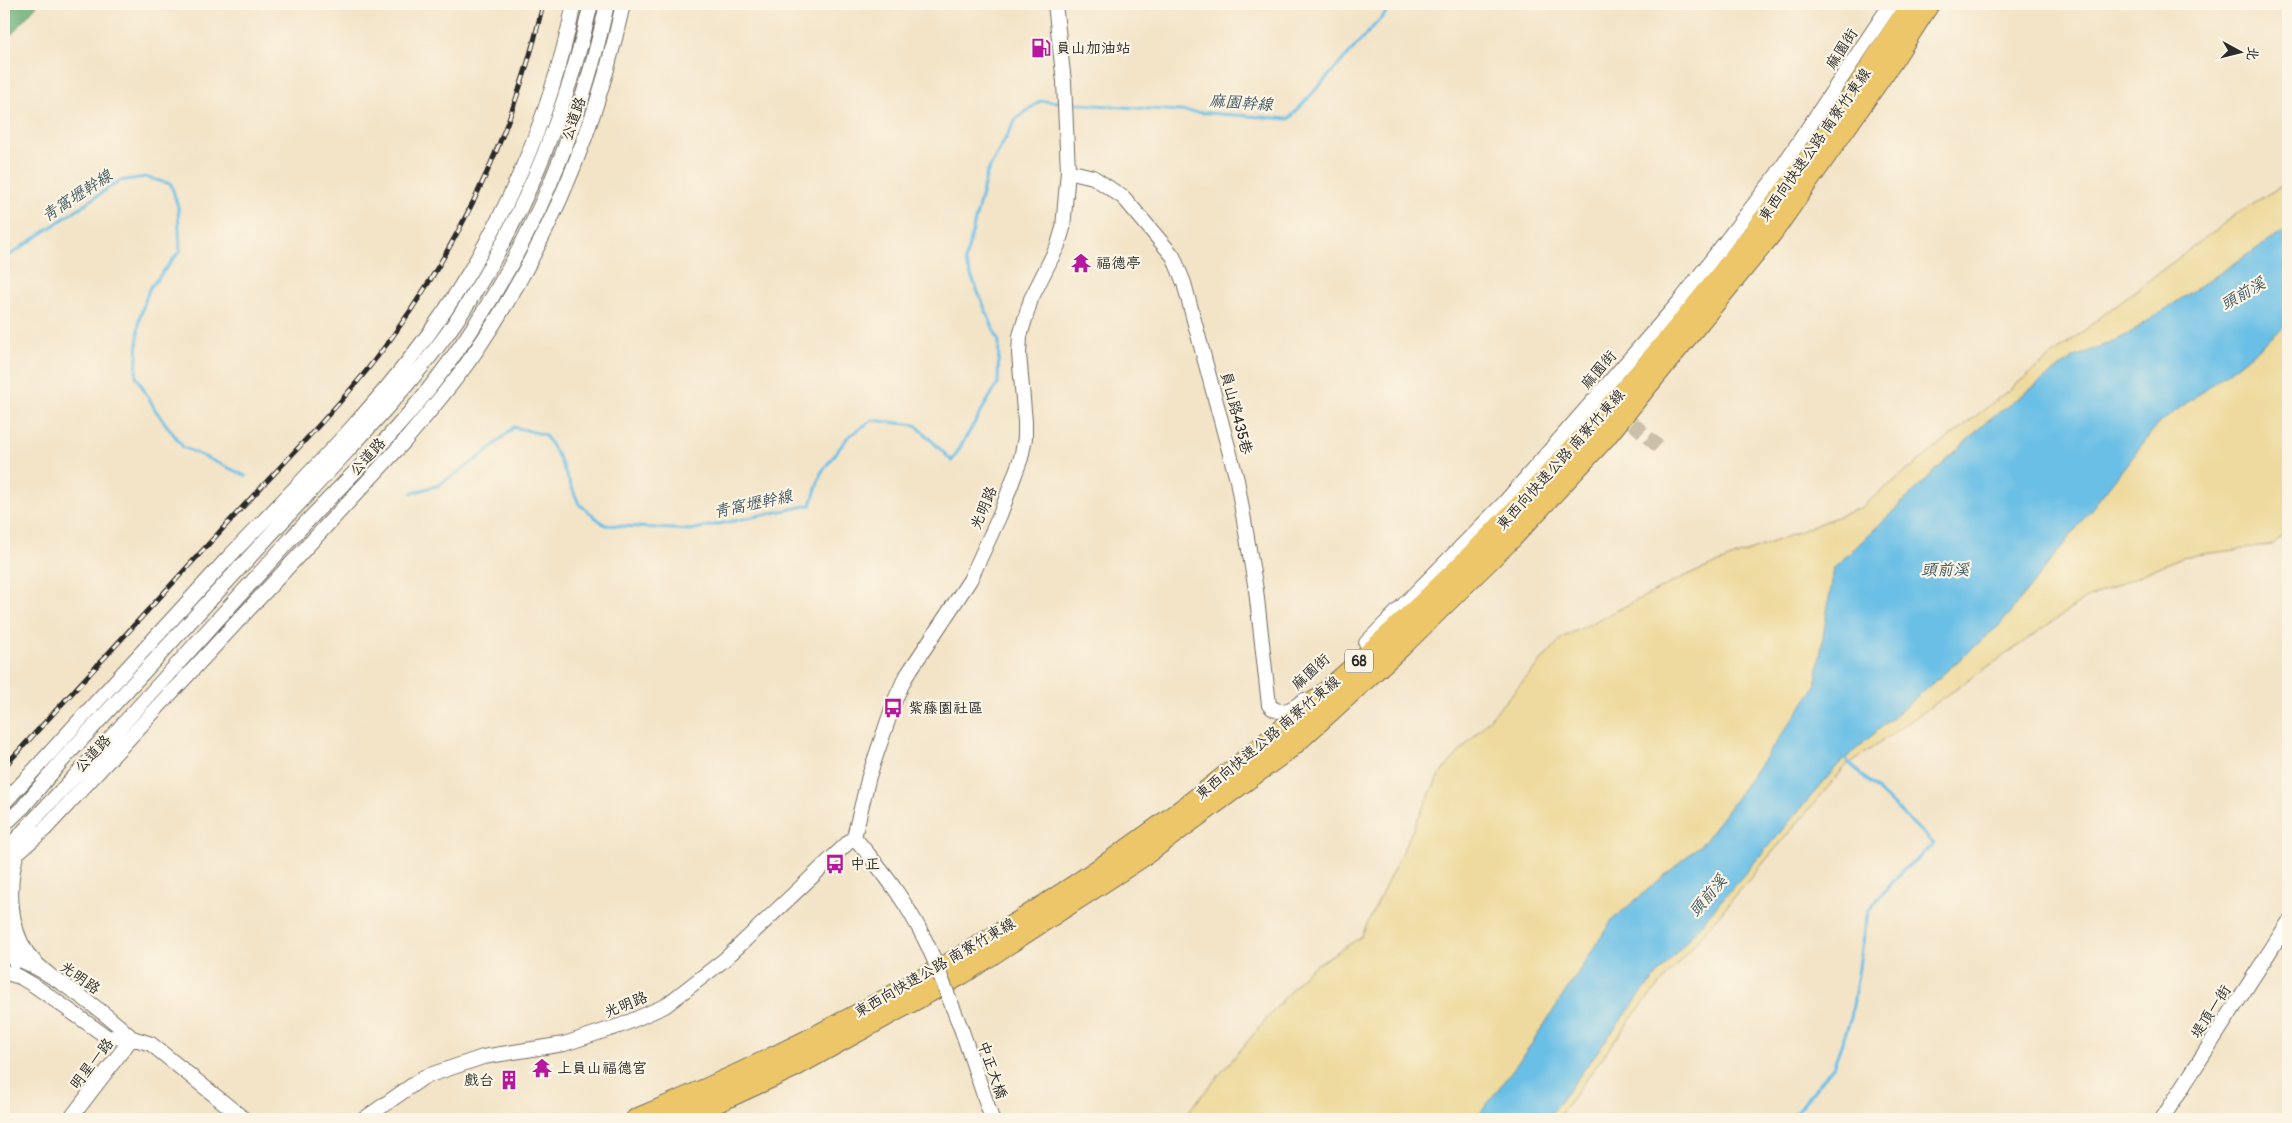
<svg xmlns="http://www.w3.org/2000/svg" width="2292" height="1123" font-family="Pangolin,'LXGW WenKai TC',sans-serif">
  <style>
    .forest { fill: #64ad75; stroke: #486c50 }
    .sand { fill: #eeda9e; stroke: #8c8264 }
    .water { fill: #6abfe6; stroke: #4a7588 }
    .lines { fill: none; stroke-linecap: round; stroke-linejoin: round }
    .stream { stroke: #6abfe6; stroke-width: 3 }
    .minor-tunnel { stroke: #cbbfa9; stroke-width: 14; stroke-dasharray: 14 7; stroke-linecap: butt }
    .minor-casing { stroke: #716c62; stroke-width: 16 }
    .highway-casing { stroke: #716c62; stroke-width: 22 }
    .minor { stroke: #fff; stroke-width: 14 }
    .highway { stroke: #ecc669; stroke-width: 20 }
    .rail-casing { stroke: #2b2b2b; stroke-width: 5 }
    .rail { stroke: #fcf5e5; stroke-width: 3; stroke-dasharray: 9; stroke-linecap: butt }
    .minor-bridge-casing { stroke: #716c62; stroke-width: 16; stroke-linecap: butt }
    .minor-bridge { stroke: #fff; stroke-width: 14 }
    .labels { text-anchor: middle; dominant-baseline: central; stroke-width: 4.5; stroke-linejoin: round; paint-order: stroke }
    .shield { fill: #fcf5e5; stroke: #6a6863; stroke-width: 1 }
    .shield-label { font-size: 14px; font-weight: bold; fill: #2b2b2b }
    .poi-label { font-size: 15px; fill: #2b2b2b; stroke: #fcf5e5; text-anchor: start }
    .street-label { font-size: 15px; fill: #2b2b2b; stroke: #fcf5e5 }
    .water-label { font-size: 16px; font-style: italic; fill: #3e5763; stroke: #fcf5e5 }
  </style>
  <rect width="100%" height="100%" fill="#fcf5e5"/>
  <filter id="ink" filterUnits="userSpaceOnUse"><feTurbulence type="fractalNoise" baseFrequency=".02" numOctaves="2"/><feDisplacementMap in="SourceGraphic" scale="10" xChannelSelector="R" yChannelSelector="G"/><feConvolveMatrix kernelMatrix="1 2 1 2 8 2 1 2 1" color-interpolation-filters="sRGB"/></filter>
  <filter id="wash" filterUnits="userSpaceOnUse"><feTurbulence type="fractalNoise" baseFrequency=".0096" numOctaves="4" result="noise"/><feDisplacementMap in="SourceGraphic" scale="20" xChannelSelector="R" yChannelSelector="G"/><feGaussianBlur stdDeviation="1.12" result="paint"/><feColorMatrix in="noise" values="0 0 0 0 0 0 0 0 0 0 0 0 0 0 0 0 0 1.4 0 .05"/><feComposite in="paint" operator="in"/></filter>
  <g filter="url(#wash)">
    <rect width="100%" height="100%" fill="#f3e4c8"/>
    <path class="forest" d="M4 4H38L4 43Z"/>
    <path class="sand" d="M2288 182V528L2273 545 2182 557 2085 599 1846 766 1633 1016 1557 1119H1182L1308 970 1361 937 1439 775 1562 638 1685 576 1860 508 2116 305 2242 210Z"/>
    <path class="water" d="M2288 229V324L2237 366 2158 424 2001 624 1839 764 1640 995 1547 1119H1476L1533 1042 1612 920 1705 841 1815 688 1834 568 1987 421 2073 358 2125 336 2265 243Z"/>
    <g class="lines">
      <path class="stream" d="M1068 103 1289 119 1394 4
        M4 259 119 181 145 177 171 184 178 207 180 251 149 289 139 320 136 376 156 411 183 447 246 476
        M412 493 439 485 483 455 514 427 545 435 558 456 579 504 605 525 690 530 811 505 821 473 848 437 872 420 916 425 952 461 998 383 999 342 965 261 987 173 1016 119 1040 101 1062 102
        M1791 1119 1833 1067 1851 1018 1868 911 1901 872 1934 844 1842 756"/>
    </g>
  </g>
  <g filter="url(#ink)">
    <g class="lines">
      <path class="minor-tunnel" d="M1617 409 1661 449"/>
      <defs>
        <path id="minor" d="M1068 171 1093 177 1124 198 1173 256 1184 283 1237 480 1256 590 1269 705C1280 717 1293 709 1304 700
          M1366 643 1504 503 1680 301 1778 173 1891 4
          M4 803C79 722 152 640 227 559 296 486 371 414 430 332 500 235 550 120 574 4
          M4 825 23 807 59 764C141 675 223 585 306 496 362 434 425 372 470 300 526 211 568 106 591 4
          M854 837C887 876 912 909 933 957
          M19 847C7 879 8 924 27 953 34 962 43 970 52 977
          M4 853C42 809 84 768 123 724 178 664 232 603 287 543 332 493 382 448 424 395 515 282 577 145 607 4
          M4 857 16 854 45 829 403 443C429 412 456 381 478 348 548 244 597 126 623 4
          M4 937 15 962
          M4 955C39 962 106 1013 132 1038
          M4 972 20 977 35 986 107 1037 132 1038 151 1044 244 1119
          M962 1031 992 1119
          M70 1119 132 1038
          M364 1119 424 1077 483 1057 564 1044 622 1025 665 1006 724 960 854 837 869 776 895 700 905 678 970 580 1000 515 1021 458 1025 438V422L1019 354 1020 336 1031 299 1058 245 1063 228 1068 171 1064 82 1055 4
          M2162 1119 2288 923"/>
        <path id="highway" d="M636 1119C849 1030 1066 906 1245 760 1447 596 1624 405 1781 197 1827 135 1869 69 1911 4
          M681 1119 792 1068 962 974 1142 857 1289 749 1402 646 1512 538 1604 439 1772 233 1891 63 1929 4"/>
      </defs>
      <use href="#minor" class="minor-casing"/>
      <use href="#highway" class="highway-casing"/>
      <use href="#minor" class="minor"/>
      <use href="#highway" class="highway"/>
      <defs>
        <path id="rail" d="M4 767C78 687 152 606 226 525 273 474 323 424 367 370 451 265 514 135 543 4"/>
      </defs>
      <use href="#rail" class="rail-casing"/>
      <use href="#rail" class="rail"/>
      <defs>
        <path id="minor-bridge" d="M933 957 962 1031"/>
      </defs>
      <use href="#minor-bridge" class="minor-bridge-casing"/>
      <use href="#minor-bridge" class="minor-bridge"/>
    </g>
  </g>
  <defs>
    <symbol id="fuel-bare" viewBox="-9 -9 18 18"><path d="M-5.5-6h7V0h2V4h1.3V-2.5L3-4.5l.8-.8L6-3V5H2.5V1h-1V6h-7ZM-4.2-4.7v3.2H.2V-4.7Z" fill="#b5179e" stroke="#fcf5e5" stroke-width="2.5" paint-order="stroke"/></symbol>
    <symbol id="temple-bare" viewBox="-9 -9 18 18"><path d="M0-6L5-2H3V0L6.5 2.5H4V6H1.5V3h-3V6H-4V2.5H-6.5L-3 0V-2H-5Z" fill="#b5179e" stroke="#fcf5e5" stroke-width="2.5" paint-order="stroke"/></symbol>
    <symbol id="bus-bare" viewBox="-9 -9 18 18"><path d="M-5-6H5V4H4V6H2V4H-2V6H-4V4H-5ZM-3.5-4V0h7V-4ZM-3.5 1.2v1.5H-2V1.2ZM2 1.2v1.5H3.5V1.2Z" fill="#b5179e" stroke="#fcf5e5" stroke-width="2.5" paint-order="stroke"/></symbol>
    <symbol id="building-bare" viewBox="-9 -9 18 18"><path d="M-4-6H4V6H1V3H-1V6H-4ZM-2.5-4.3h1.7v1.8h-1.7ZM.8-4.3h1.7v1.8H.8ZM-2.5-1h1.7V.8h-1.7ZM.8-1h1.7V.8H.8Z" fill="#b5179e" stroke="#fcf5e5" stroke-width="2.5" paint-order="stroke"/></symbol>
  </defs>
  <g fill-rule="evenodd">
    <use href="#fuel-bare" x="1027" y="34" width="28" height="28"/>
    <use href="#temple-bare" x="1067" y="249" width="28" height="28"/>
    <use href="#bus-bare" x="879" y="694" width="28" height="28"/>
    <use href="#bus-bare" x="821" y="850" width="28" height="28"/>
    <use href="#temple-bare" x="528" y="1054" width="28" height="28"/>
    <use href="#building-bare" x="495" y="1066" width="28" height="28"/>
  </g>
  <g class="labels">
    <rect class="shield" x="1345" y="649.5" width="28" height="23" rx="4"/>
    <g class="shield-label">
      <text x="1359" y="661">68</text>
    </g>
    <g class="poi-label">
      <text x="1056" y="48">員山加油站</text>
      <text x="1096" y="263">福德亭</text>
      <text x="908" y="708">紫藤園社區</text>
      <text x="850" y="864">中正</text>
      <text x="557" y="1068">上員山福德宮</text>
      <text x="494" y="1080" text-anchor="end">戲台</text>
    </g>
    <g class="street-label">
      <text transform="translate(1842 49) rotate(-57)">麻園街</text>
      <text transform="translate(574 119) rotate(-71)">公道路</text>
      <text transform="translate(1815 145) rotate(-55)">東西向快速公路 南寮竹東線</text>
      <text transform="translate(1599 370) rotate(-49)">麻園街</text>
      <text transform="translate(1236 413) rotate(75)">員山路435巷</text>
      <text transform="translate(368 457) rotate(-48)">公道路</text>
      <text transform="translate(1561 460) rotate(-48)">東西向快速公路 南寮竹東線</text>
      <text transform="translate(984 508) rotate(-67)">光明路</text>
      <text transform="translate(1311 672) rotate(-42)">麻園街</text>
      <text transform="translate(1268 738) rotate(-40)">東西向快速公路 南寮竹東線</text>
      <text transform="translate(93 754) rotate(-47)">公道路</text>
      <text transform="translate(935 968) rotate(-30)">東西向快速公路 南寮竹東線</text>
      <text transform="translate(80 978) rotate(35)">光明路</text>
      <text transform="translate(626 1005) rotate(-22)">光明路</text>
      <text transform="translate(2211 1012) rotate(-57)">堤頂一街</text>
      <text transform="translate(92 1064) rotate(-52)">明星一路</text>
      <text transform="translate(992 1070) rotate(71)">中正大橋</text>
    </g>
    <g class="water-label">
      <text transform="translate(1241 103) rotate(4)">麻園幹線</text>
      <text transform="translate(77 196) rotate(-33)">青窩壢幹線</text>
      <text transform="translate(2243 294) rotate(-30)">頭前溪</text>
      <text transform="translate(753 504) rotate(-12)">青窩壢幹線</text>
      <text x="1945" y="570">頭前溪</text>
      <text transform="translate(1708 896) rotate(-50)">頭前溪</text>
    </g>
  </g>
  <rect width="2292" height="1123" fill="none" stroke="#fcf5e5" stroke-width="20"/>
  <g transform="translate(2240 52) rotate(97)" stroke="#fcf5e5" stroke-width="4" paint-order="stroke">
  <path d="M0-4L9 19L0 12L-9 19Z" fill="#2b2b2b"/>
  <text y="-8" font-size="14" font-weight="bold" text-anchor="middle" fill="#2b2b2b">北</text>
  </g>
</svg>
